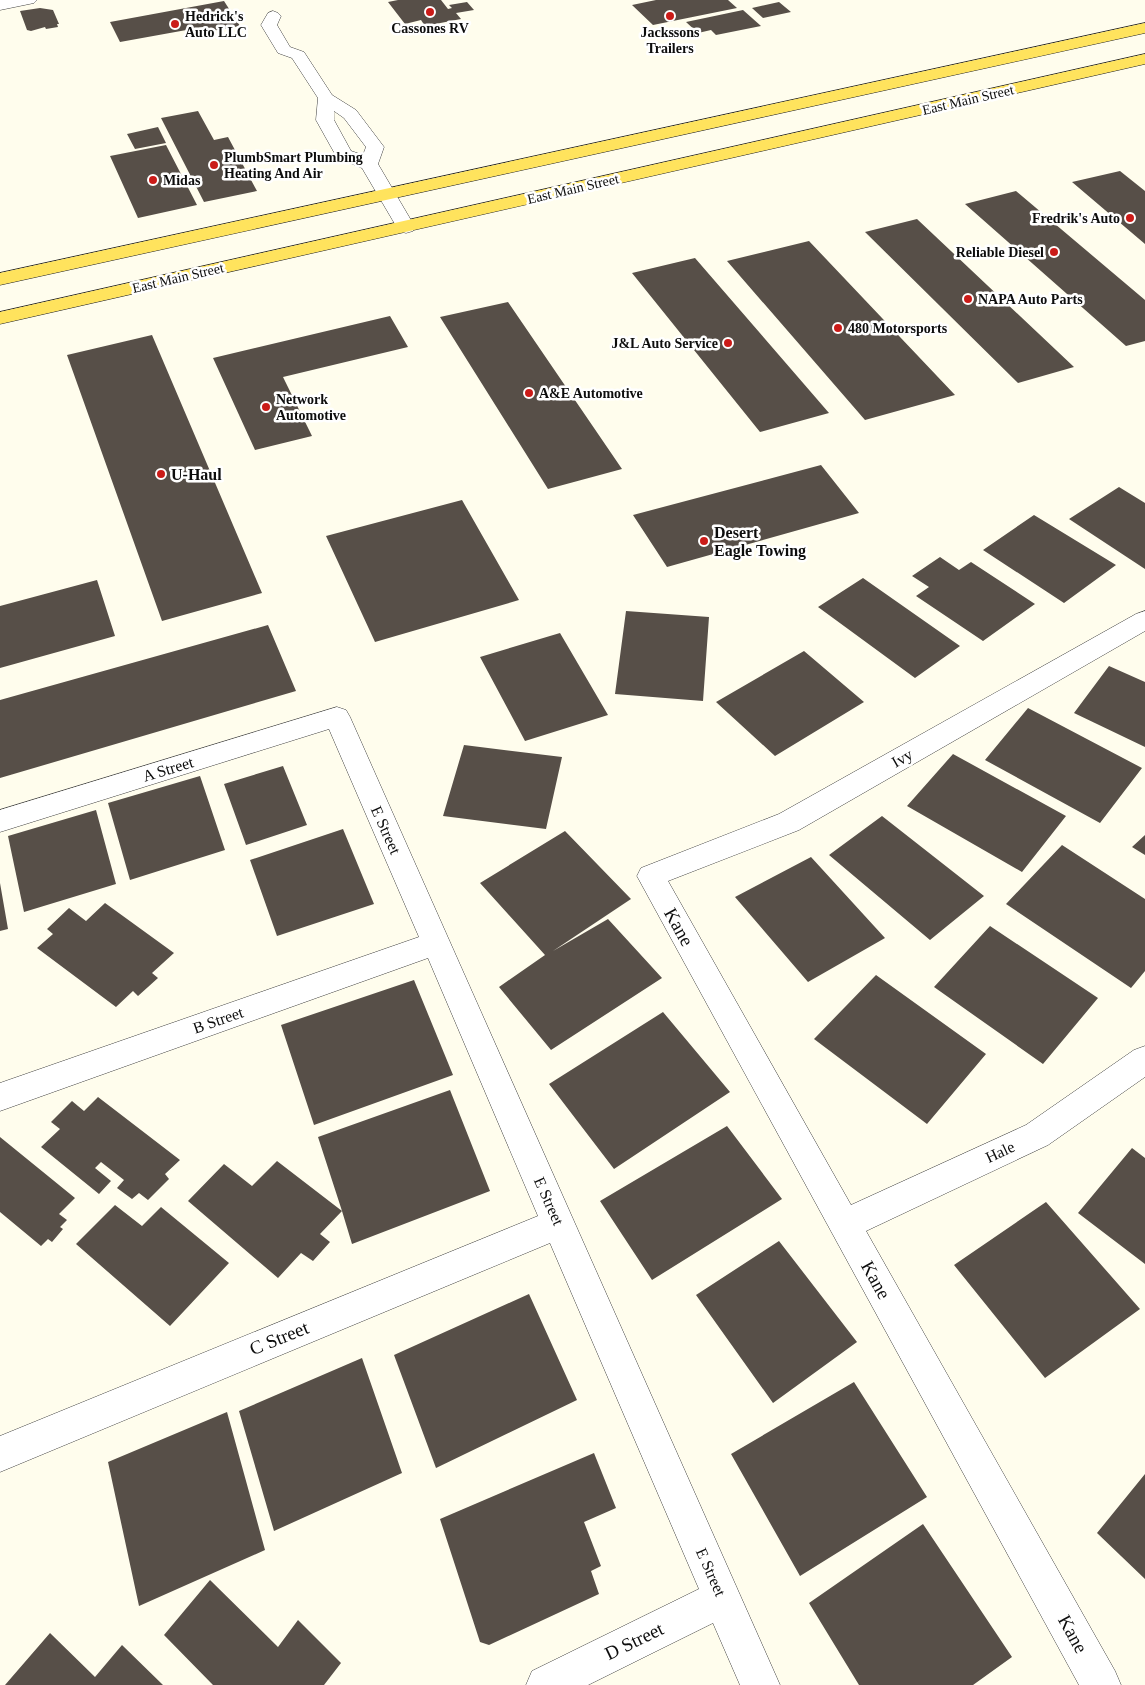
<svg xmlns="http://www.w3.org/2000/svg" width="1145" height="1685" font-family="Georgia,serif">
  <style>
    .building { fill: #574f48 }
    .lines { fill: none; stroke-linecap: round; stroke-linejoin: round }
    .minor-casing { stroke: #404040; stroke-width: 1 }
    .major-casing { stroke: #1e1e1e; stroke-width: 1 }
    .minor { fill: #fff; fill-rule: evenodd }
    .major { fill: #ffe35d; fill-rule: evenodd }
    .poi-dot { fill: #ca1b18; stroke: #fff; stroke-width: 2 }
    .labels { text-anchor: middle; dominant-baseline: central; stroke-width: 5; stroke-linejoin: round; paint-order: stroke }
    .far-poi-label { font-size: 14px; font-weight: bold; fill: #0d0d0d; stroke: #fff; text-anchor: start }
    .far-street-label { font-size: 14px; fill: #0d0d0d; stroke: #fff }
    .poi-label { font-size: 16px; font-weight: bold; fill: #0d0d0d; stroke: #fff; text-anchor: start }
    .street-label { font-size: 16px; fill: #0d0d0d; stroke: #fff }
    .near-street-label { font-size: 19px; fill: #0d0d0d; stroke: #fff }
  </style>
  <rect width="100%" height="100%" fill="#fffded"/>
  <path class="building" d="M398 0H441L448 9 452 8 449 5 467 2 474 10 456 13 461 19 425 26 421 20 405 24 388 2Z
    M656 0H728L737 8 653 25 632 5Z
    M224 1 240 26 206 32 203 27 120 42 110 22Z
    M779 2 791 12 763 18 752 8Z
    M40 8 53 10 59 24H57L58 27 46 29 45 27 31 31 27 30 20 11Z
    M743 10 761 26 716 35 711 30 698 33 686 22Z
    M198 111 214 140 228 137 257 191 204 202 161 118Z
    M158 127 166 143 135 149 127 134Z
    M166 145 197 205 138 218 110 156Z
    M1120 171 1145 191V244L1072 182Z
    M1016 191 1145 300V341L1126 346 965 204Z
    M917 219 1074 367 1018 383 865 232Z
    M809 241 955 395 865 420 727 261Z
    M695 258 829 413 760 432 632 273Z
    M508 302 622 469 548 489 440 317Z
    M390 316 408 347 283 377 312 436 255 450 213 358Z
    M152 335 262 593 162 621 67 355Z
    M821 465 859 513 667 567 633 515Z
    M1119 487 1145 503V569L1069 519Z
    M462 500 519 600 375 642 326 536Z
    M1034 515 1116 565 1064 603 983 550Z
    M940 557 959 570 971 562 1035 604 983 641 916 596 929 587 912 576Z
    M863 578 960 646 915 678 818 607Z
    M97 580 115 636 0 668V606Z
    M626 611 709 617 703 701 615 694Z
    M268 625 296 691 0 778V700Z
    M560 633 608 715 525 741 480 657Z
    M804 651 864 702 775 756 716 702Z
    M1109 666 1145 682V747L1074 713Z
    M1028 708 1142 768 1100 823 985 760Z
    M464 745 562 757 546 829 443 816Z
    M953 754 1066 816 1022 872 907 806Z
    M283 766 307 825 246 845 224 784Z
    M200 776 225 850 130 880 108 803Z
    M96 810 116 884 24 912 8 836Z
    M882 816 984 896 930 940 829 855Z
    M343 829 374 904 277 936 250 860Z
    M565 831 631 899 553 951 608 919 662 978 551 1050 499 987 545 955 480 883Z
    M1145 835V855L1132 847Z
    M1062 845 1145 899V971L1131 988 1006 904Z
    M811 857 885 938 808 982 735 897Z
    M0 883 8 929 0 931Z
    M105 903 174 953 152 973 158 978 138 996 133 991 116 1007 37 948 53 934 47 929 69 908 86 921Z
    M990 926 1098 998 1043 1064 934 987Z
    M876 975 986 1054 927 1124 814 1039Z
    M414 980 453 1075 314 1125 281 1025Z
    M663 1012 730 1092 614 1169 549 1084Z
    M450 1090 490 1191 352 1244 342 1211 320 1234 330 1242 313 1261 301 1253 278 1278 188 1201 224 1164 252 1186 277 1161 342 1211 318 1137Z
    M98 1097 180 1160 165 1174 169 1179 148 1200 139 1193 132 1199 117 1188 124 1180 101 1162 95 1168 111 1181 99 1194 41 1147 60 1129 51 1122 72 1101 84 1111Z
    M727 1126 782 1199 652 1280 600 1201Z
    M0 1137 75 1198 59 1214 67 1220 60 1227 63 1229 52 1242 48 1239 41 1246 0 1212Z
    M1132 1148 1145 1158V1264L1078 1213Z
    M1046 1202 1140 1309 1045 1378 954 1265Z
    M115 1205 142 1226 161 1207 229 1263 170 1326 76 1244Z
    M779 1241 857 1342 773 1403 696 1295Z
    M529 1294 577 1400 436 1468 394 1355Z
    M362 1358 402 1473 274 1531 239 1411Z
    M854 1382 927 1497 800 1576 731 1454Z
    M227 1412 265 1550 139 1606 108 1462Z
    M594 1453 616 1508 584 1522 601 1566 591 1571 599 1594 489 1645 480 1642 440 1519Z
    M1145 1474V1579L1097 1533Z
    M923 1524 1012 1657 973 1685H859L809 1603Z
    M210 1580 278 1647 298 1620 341 1663 324 1685H213L164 1635Z
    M50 1633 95 1677 122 1645 163 1685H5Z"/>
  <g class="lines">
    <defs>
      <path id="minor" d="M0 0H37L34 3 0 10Z
        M273 11 278 13 281 16 277 25 290 47 304 52 332 95 356 110 384 147 378 164 415 227 413 231 406 233 399 231 362 168 338 158 335 154 316 120 318 98 292 58 278 53 261 25 268 13ZM334 111 344 118 366 147 363 155 351 151 334 120Z
        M1145 611V631L799 830 668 881 851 1205 1026 1125 1134 1050 1145 1046V1077L1048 1145 866 1231 1115 1671 1121 1685H1079L637 876 641 868 779 814 1136 614Z
        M337 707 346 710 350 717 780 1685H740L713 1623 588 1685H526L532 1671 699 1589 550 1243 0 1472V1436L538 1216 428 958 0 1111V1083L419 937 329 729 0 832V810Z"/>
      <path id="major" d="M1145 23V33L0 285V273Z
        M1145 54V64L0 324V312Z"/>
    </defs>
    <use href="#minor" class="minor-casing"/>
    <use href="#major" class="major-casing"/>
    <use href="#minor" class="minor"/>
    <use href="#major" class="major"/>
  </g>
  <g class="poi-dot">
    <circle cx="430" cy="12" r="5"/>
    <circle cx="670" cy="16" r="5"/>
    <circle cx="175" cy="24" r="5"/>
    <circle cx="214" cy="165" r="5"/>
    <circle cx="153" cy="180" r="5"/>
    <circle cx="1130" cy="218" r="5"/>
    <circle cx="1054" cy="252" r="5"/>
    <circle cx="968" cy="299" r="5"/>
    <circle cx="838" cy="328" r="5"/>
    <circle cx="728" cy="343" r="5"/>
    <circle cx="529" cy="393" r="5"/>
    <circle cx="266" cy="407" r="5"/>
    <circle cx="161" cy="474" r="5"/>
    <circle cx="704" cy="541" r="5"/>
  </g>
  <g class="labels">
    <g class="far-poi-label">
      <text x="185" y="16">Hedrick's<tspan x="185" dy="16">Auto LLC</tspan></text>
      <text x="430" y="28" text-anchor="middle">Cassones RV</text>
      <text x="670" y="32" text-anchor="middle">Jackssons<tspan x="670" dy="16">Trailers</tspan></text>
      <text x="224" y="157">PlumbSmart Plumbing<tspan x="224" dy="16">Heating And Air</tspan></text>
      <text x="163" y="180">Midas</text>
      <text x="1120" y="218" text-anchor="end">Fredrik's Auto</text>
      <text x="1044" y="252" text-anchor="end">Reliable Diesel</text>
      <text x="978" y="299">NAPA Auto Parts</text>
      <text x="848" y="328">480 Motorsports</text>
      <text x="718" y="343" text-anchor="end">J&amp;L Auto Service</text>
      <text x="539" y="393">A&amp;E Automotive</text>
      <text x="276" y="399">Network<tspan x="276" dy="16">Automotive</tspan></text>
    </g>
    <g class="far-street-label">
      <text transform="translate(968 100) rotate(-13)">East Main Street</text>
      <text transform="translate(573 189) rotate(-13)">East Main Street</text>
      <text transform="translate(178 278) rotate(-13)">East Main Street</text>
    </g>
    <g class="poi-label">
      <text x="171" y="474">U-Haul</text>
      <text x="714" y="532">Desert<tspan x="714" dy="18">Eagle Towing</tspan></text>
    </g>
    <g class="street-label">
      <text transform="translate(902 758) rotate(-30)">Ivy</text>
      <text transform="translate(168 769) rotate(-17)">A Street</text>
      <text transform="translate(386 830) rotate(66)">E Street</text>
      <text transform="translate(218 1020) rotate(-19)">B Street</text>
      <text transform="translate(1000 1152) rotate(-25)">Hale</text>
      <text transform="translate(549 1201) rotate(66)">E Street</text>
      <text transform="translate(711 1572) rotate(66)">E Street</text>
    </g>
    <g class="near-street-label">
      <text transform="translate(679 927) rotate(61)">Kane</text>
      <text transform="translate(876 1280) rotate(61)">Kane</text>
      <text transform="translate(279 1338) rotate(-22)">C Street</text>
      <text transform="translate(1073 1634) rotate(61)">Kane</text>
      <text transform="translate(634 1641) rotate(-26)">D Street</text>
    </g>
  </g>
</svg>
